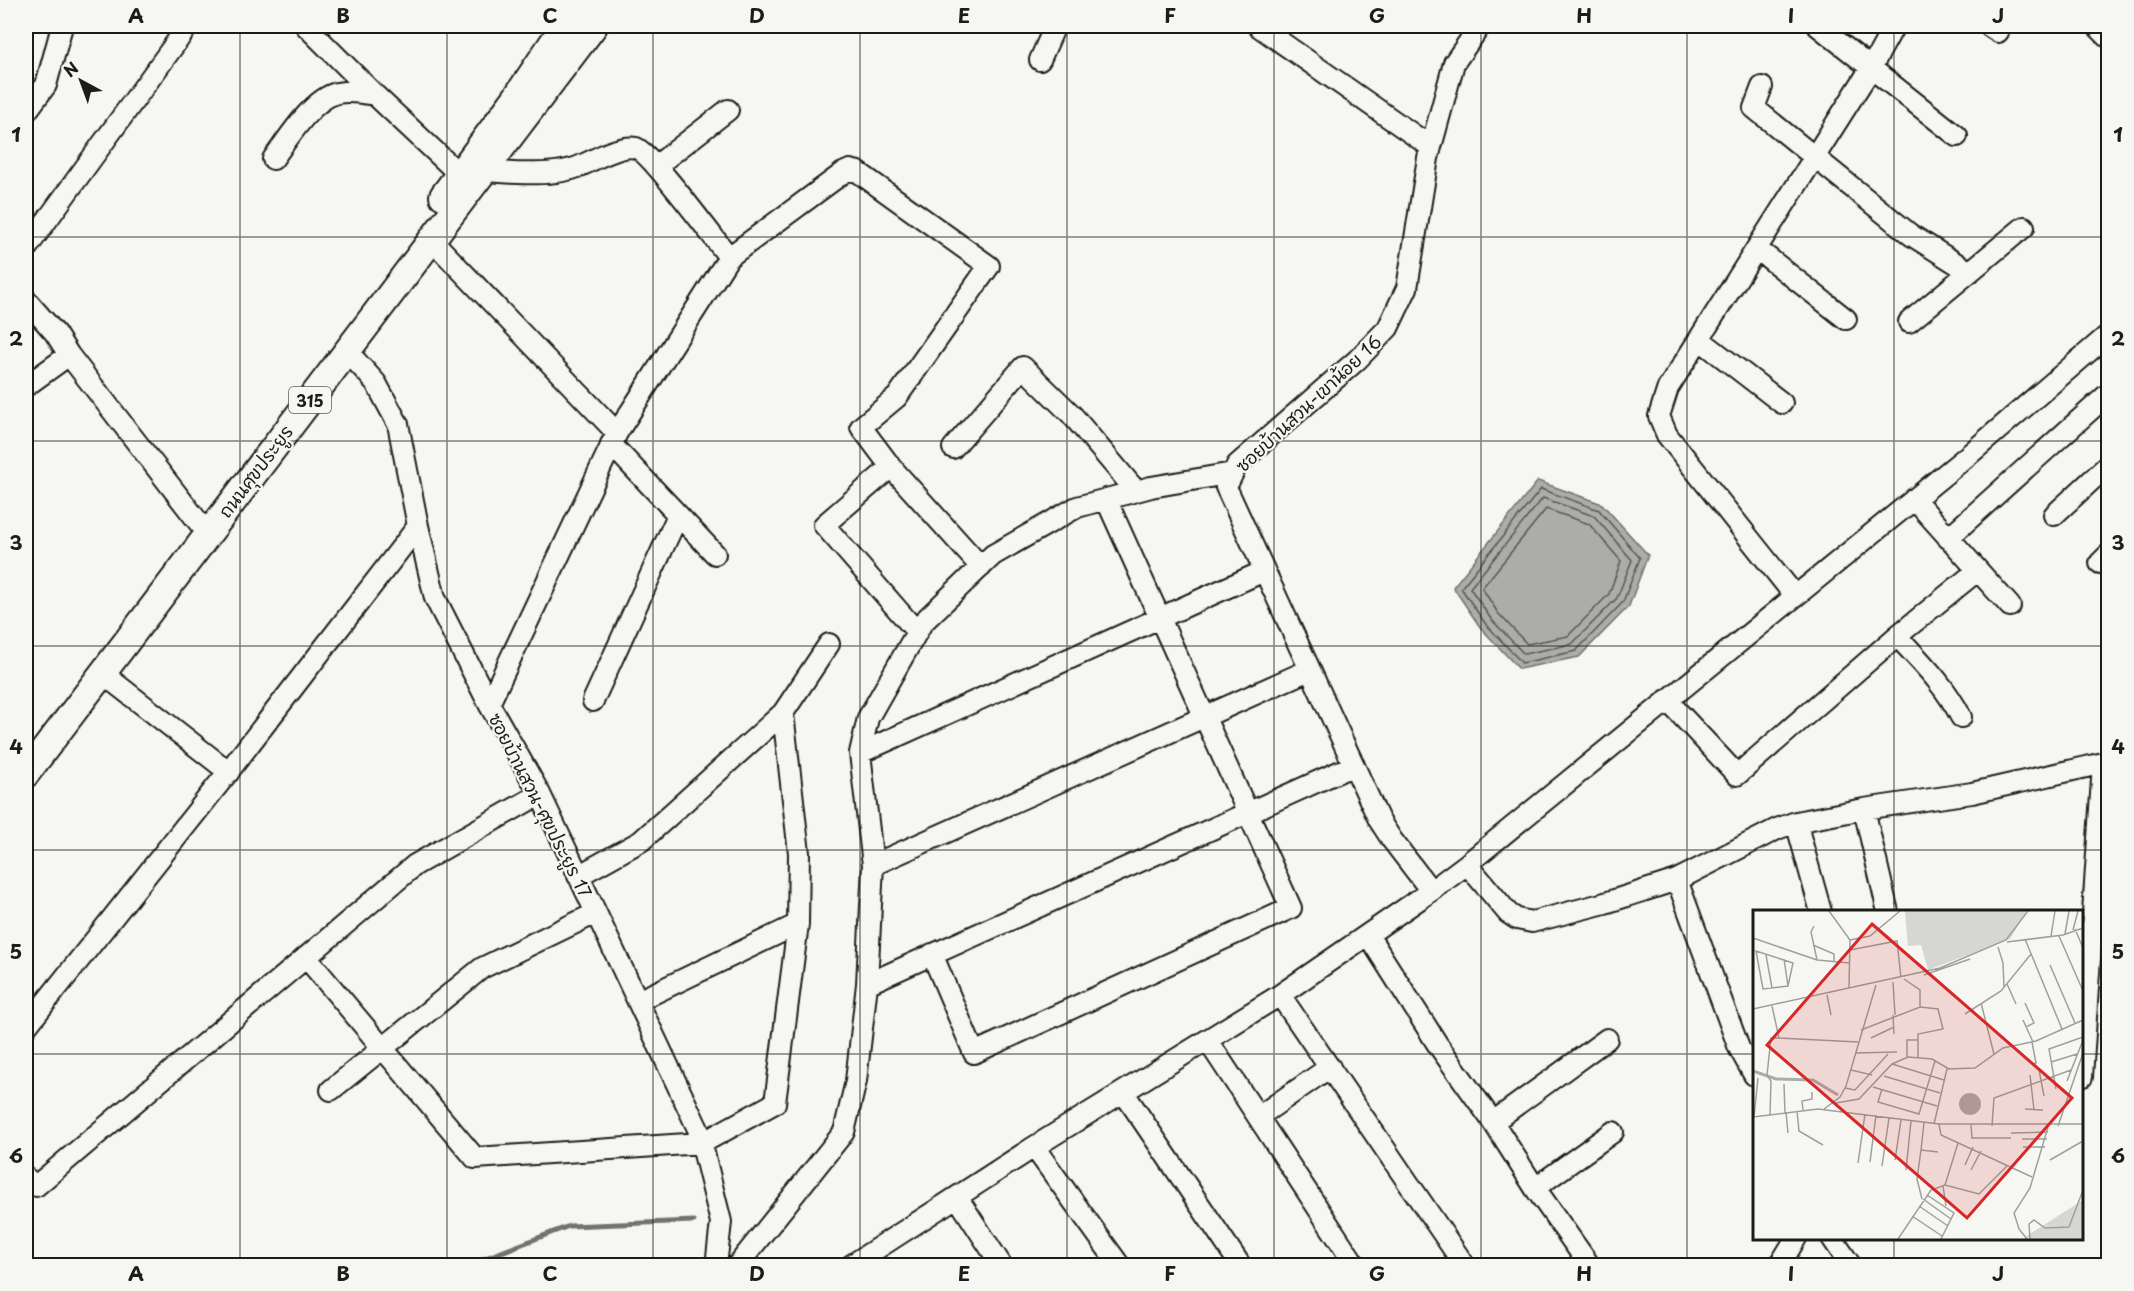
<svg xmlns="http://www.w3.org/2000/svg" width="2134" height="1291" font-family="'Playpen Sans','Playpen Sans Thai',sans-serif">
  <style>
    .water { fill: #acaca9; stroke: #727271; stroke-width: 1.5 }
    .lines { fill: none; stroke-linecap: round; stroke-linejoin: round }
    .shore { stroke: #565654; stroke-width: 1.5 }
    .stream { stroke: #727271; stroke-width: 5 }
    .minor-casing { stroke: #1c1c1c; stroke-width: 24 }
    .major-casing { stroke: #1c1c1c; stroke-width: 30 }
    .minor { stroke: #f6f6f2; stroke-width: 20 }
    .major { stroke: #f6f6f2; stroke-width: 26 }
    .grid { fill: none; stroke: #1c1c1c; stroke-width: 1.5; stroke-opacity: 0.55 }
    .labels { text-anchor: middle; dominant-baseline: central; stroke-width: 4.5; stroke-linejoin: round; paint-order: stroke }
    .shield { fill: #f6f6f2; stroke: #5d5d5c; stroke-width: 1.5 }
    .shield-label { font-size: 16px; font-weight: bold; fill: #1c1c1c }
    .street-label { font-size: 18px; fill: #1c1c1c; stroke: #f6f6f2 }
    .inset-river { fill: none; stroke: #acaca9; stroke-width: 3 }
    .inset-road { fill: none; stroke: #9f9f9c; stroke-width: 1.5 }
    .view { fill: #d62828; fill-opacity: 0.15; stroke: #d62828; stroke-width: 3 }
    .inset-edge { fill: none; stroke: #1c1c1c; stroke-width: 3 }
    .neatline { fill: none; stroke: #1c1c1c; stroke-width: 2 }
    .grid-label { font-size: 20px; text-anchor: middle; font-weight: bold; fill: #1c1c1c }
  </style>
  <rect width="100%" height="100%" fill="#f6f6f2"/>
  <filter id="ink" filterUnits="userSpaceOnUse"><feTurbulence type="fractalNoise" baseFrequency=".0167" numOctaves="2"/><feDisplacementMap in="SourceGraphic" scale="12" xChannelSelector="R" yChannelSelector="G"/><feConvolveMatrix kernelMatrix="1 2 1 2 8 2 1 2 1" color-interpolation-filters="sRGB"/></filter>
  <g filter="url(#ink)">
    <path class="water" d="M1538 481 1602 504 1648 555 1629 606 1579 657 1519 669 1480 627 1453 587Z"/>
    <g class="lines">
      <path class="shore" d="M1541 489 1599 510 1640 558 1623 602 1576 651 1522 663 1485 623 1461 588Z
        M1543 498 1594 516 1632 560 1617 598 1572 644 1524 654 1491 619 1470 588Z
        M1546 509 1589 524 1621 561 1609 594 1568 636 1527 644 1498 613 1482 588Z"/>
      <path class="stream" d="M465 1266 569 1226 694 1221"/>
      <defs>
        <path id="minor" d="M306 26 375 95 459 174
          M1258 26 1431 147
          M1818 26 1957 136
          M1989 26 1998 32
          M2097 26 2108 37
          M1040 60 1055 26
          M1762 87 1754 108 1911 235 1970 272
          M26 112 46 85 62 26
          M273 159C288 139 312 99 337 93 350 90 363 93 375 95
          M656 166 728 110
          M484 171C511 173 555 177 580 166 594 160 621 144 636 148 651 153 715 240 729 257
          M431 239 617 433
          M26 249 188 26
          M1757 249 1846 319
          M26 300 55 333 69 355 200 524
          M1909 322 2024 227
          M1699 339 1782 403
          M347 351 376 383 398 424 418 526 435 598 489 704 540 794 698 1129 721 1222 716 1266
          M26 386 69 355
          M611 444 715 554
          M953 448 1023 367 1072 415 1136 491
          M891 467 824 525 917 632
          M1914 499 2010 606
          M2054 515 2108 465
          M1948 538 2108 394
          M2100 563 2108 555
          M1795 596 1667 435 1659 416 1668 388 1871 68 1894 26
          M1897 636C1921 662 1945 685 1961 717
          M102 673 229 772
          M1667 700 1737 775 1897 636 1977 571
          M593 701 678 515
          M489 704 617 433 729 257 843 173 850 170 858 172 989 266 897 397 861 427 891 467 981 567
          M860 753 1264 571
          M1864 809 1888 912
          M1796 822 1821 912
          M1467 864 1508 913 1517 919 1532 922 1605 903 1677 880 1777 829 1796 822 1864 809 1972 793 2108 762
          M873 865 1309 670
          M578 876 641 841 783 713 829 644
          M1677 880 1739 1048 1754 1075
          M1431 891 1392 840 1379 820 1226 487 1237 465 1357 360 1388 328 1407 288 1428 158 1454 63 1480 26
          M1368 935 1438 1045 1493 1122
          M932 954 974 1053 1291 908 1106 499
          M306 957 475 1158 702 1143 775 1103 798 924 799 853 783 713
          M867 984 1354 765
          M1280 995 1465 1266
          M638 1001 798 924
          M26 1027 225 776 418 526
          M1208 1041 1356 1266
          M2082 1077 2103 764
          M331 1090 482 968 596 913
          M1124 1093 1241 1266
          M1258 1117 1330 1067
          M1034 1147 1120 1266
          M26 1178 36 1186 415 865 540 794
          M1535 1188 1613 1132
          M957 1197 1002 1266
          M1832 1238 1851 1266
          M737 1266 844 1132 856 1081 867 984 873 865 860 753 868 718 922 623 993 555 1077 507 1151 487 1233 473
          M850 1266 1034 1147 1280 995 1431 891 1467 864 1971 453 2108 335
          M1590 1266 1535 1188 1493 1122 1607 1039
          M1779 1266 1796 1238"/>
        <path id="major" d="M443 196 515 99 564 26
          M26 774 594 26"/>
      </defs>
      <use href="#minor" class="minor-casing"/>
      <use href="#major" class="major-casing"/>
      <use href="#minor" class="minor"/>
      <use href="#major" class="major"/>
    </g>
  </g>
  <path class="grid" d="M240 26V1266M447 26V1266M653 26V1266M860 26V1266M1067 26V1266M1274 26V1266M1481 26V1266M1687 26V1266M1894 26V912M26 237H2108M26 441H2108M26 646H2108M26 850H2108M26 1054H1754M2082 1054H2108M1894 1238V1266"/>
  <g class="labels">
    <rect class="shield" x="289" y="387" width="42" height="26" rx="4.5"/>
    <g class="shield-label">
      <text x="310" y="400">315</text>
    </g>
    <g class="street-label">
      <text transform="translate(1308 403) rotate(-43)">ซอยบ้านสวน-เขาน้อย 16</text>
      <text transform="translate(255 471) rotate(-53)">ถนนศุขประยูร</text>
      <text transform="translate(541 805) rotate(63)">ซอยบ้านสวน-ศุขประยูร 17</text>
    </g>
  </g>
  <g transform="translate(1753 910)">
    <rect width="330" height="330" fill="#f6f6f2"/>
    <path d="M152 1H274L257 29 175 60 168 35 155 36ZM330 290V329H271L275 325Z" fill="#d6d6d2"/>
    <path d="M206 194a11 11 0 1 1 22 0a11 11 0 1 1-22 0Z" fill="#acaca9"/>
    <path class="inset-river" d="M0 161 23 169 60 170 85 185"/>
    <path class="inset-road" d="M76 1 97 30 96 78M61 16 58 22 64 50M322 19 330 38M320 20 325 1M312 24 316 1M298 26 302 1M306 26 330 81M0 28 64 50 97 53M272 29 309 119M97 30 117 26 147 1M254 32 310 25 330 18M60 35 81 44V51M245 37 250 53 251 77M97 40 144 31 148 68M3 41 40 53 35 76 10 79ZM13 45 19 78M31 49 35 76M297 55 322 113M171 65 217 49M151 69 167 80V97M140 72 142 105M254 74 263 94M74 85 78 105M228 93 241 144M272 93 281 113 273 117M19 96 26 128 105 132M0 99 187 58 253 30 275 1M212 104 248 81 278 44M140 105 141 124M270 110 280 132M108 120 167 97 185 99 190 119 165 124V147M118 128 141 117M279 132 283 153 280 154M102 143 144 142M154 148V130H164M298 152 324 144M139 154 191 170M98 160 119 165M286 160 291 186M277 165 281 200M131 166 187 183M314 171 330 130M31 174 32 203M120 177 184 196M92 178 102 180 135 144M129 179 125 192 166 204 182 151M303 179 296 139 330 127M83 193 106 189 139 154 155 147 179 149 196 159M71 199 87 187 93 176 123 75M272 199 290 200M50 200 49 191 59 189V182M44 201 46 221 70 235M33 202 35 223M17 205 18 171 14 165 18 128H26M0 207 65 199 186 214H330M1 207 5 168M181 214 194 159 222 158 250 138 283 131 330 110M186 214 188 225 279 267M218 215 219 228H258M239 216 241 188 318 160M305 216 330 143M258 223 295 222M269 229H294M270 237H292M168 240 171 213M142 250 148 210M297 250 330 231M117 252 123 205M105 253 112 204M212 255 220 237M129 256 136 208M153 260 158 211M218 260 228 241M192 275 205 233M190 276 193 296M174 285 201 303 188 329M169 289 164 269 168 240 185 242M170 289 198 309M166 296 195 316M159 306 189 326M145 329 178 280 192 275 226 284 254 256M274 329 266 319 261 303 277 278 295 217M277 329 276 314 281 310 292 318 316 317 330 280"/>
    <path class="view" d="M119 14 319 188 214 308 14 135Z"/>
    <rect width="330" height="330" class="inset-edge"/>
  </g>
  <rect width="2134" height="1291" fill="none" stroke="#f6f6f2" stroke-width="66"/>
  <g transform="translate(81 81) rotate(319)" stroke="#f6f6f2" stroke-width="4.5" paint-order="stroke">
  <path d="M0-4.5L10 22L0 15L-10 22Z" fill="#1c1c1c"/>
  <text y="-9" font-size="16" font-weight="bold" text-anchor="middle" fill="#1c1c1c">N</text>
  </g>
  <rect x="33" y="33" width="2068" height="1225" class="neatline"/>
  <g class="grid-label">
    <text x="136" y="23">A</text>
    <text x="343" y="23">B</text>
    <text x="550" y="23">C</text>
    <text x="757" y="23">D</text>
    <text x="964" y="23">E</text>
    <text x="1170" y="23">F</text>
    <text x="1377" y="23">G</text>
    <text x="1584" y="23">H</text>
    <text x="1791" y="23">I</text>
    <text x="1998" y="23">J</text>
    <text x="16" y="142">1</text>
    <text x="2118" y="142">1</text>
    <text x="16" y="346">2</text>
    <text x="2118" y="346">2</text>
    <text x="16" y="550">3</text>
    <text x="2118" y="550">3</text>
    <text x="16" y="754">4</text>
    <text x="2118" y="754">4</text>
    <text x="16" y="959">5</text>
    <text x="2118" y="959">5</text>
    <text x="16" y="1163">6</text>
    <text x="2118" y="1163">6</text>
    <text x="136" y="1281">A</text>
    <text x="343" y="1281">B</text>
    <text x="550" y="1281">C</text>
    <text x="757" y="1281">D</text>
    <text x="964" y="1281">E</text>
    <text x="1170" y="1281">F</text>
    <text x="1377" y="1281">G</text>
    <text x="1584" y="1281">H</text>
    <text x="1791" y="1281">I</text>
    <text x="1998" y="1281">J</text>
  </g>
</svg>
